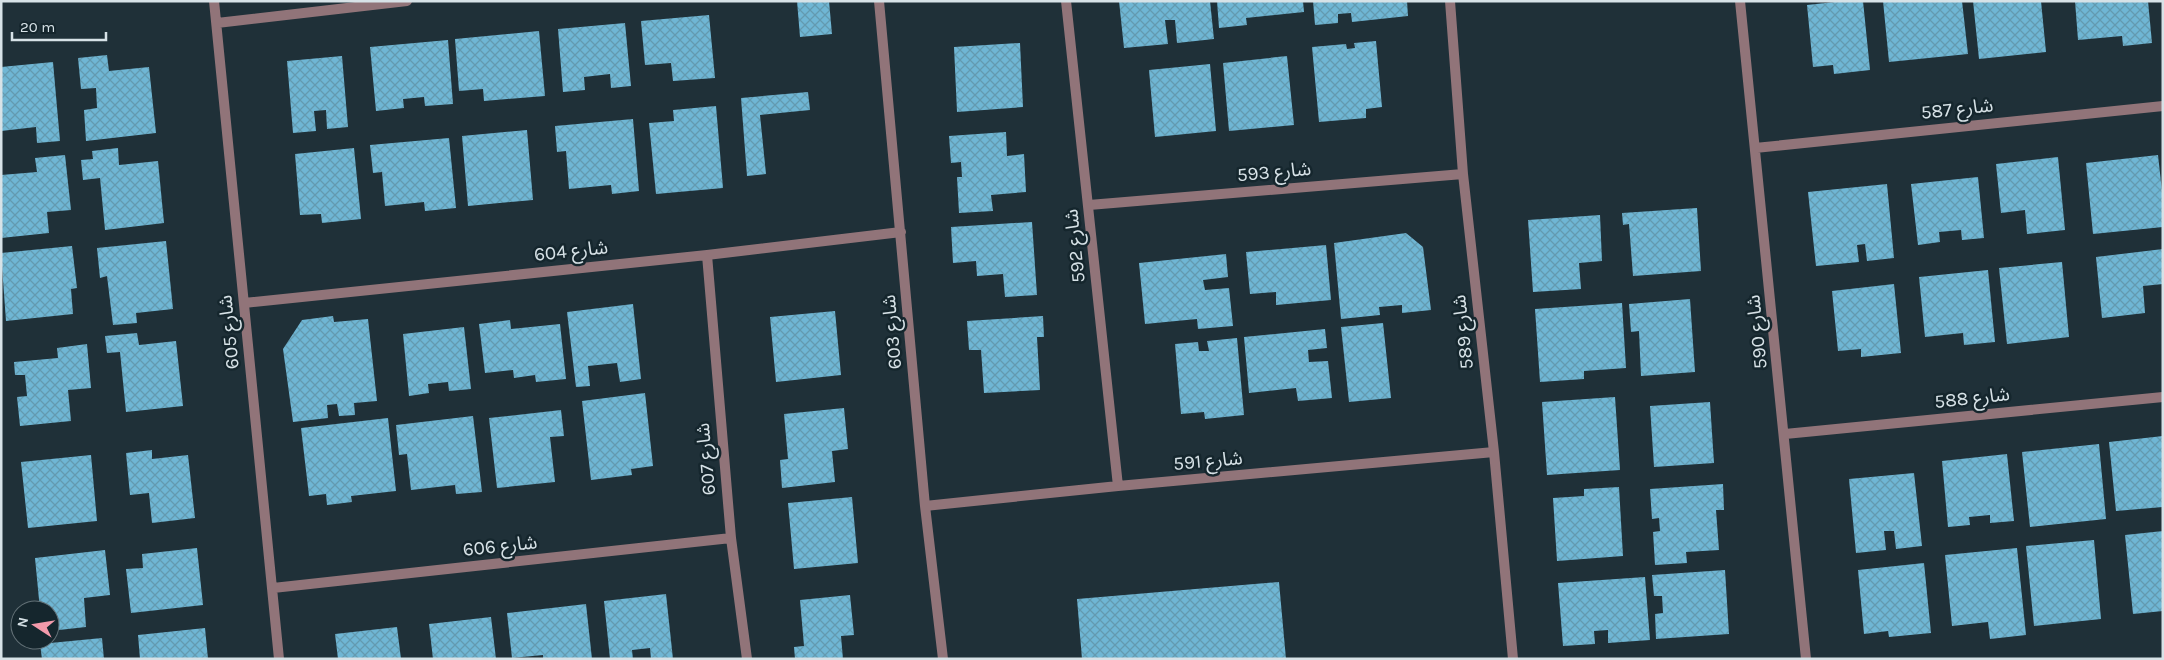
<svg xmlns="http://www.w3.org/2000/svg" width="2164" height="660" font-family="Karla,'Noto Sans Arabic',sans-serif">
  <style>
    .building { fill: url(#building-cross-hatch) }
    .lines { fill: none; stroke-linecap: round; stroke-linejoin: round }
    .street { stroke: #917479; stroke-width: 10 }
    .labels { text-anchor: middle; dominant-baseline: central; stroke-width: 5; stroke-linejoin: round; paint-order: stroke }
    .street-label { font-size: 19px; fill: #d7e2e7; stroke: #15262d }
  </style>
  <defs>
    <pattern id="building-cross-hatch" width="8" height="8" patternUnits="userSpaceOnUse" patternTransform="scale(1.25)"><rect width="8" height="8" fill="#6fb6d4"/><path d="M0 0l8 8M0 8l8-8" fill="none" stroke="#639ab0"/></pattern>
  </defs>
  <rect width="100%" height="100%" fill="#1f3038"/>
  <path class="building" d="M797 1H829L832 34 800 37Z
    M1119 1H1210L1214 39 1177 43 1175 20H1165L1168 44 1124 48Z
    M1217 1H1303L1304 12 1246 18 1247 25 1219 28Z
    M1313 1H1407L1408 16 1352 22 1351 13 1338 14V23L1315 25Z
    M1844 1H1863L1870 70 1834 74 1833 65 1813 67 1807 5Z
    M1883 1H1962L1968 54 1889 62Z
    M1973 1H2041L2046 52 1979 59Z
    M2075 1H2148L2152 43 2123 46 2122 36 2078 40Z
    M709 15 715 78 673 81 671 63 645 65 641 21Z
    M625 23 631 86 611 88 610 74 584 77 585 90 563 92 558 29Z
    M539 31 545 96 484 101 483 89 459 91 455 39Z
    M448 40 453 104 425 106 424 97 403 99 404 108 376 111 370 47Z
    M1376 41 1382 107 1366 109V118L1319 122 1312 47 1346 44 1347 49 1355 48 1354 43Z
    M1020 43 1023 107 957 112 954 47Z
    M107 55 109 71 149 67 156 133 86 141 84 110 97 108 96 88 81 89 78 58Z
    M342 56 348 127 327 129 326 110 314 111 316 131 293 133 287 61Z
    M1287 56 1294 125 1229 131 1223 63Z
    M53 62 60 141 37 143 36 127 1 131V67Z
    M1210 64 1216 131 1155 137 1149 70Z
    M808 92 810 110 760 115 766 174 747 176 741 98Z
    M716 106 723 188 656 194 649 123 674 121 673 110Z
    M633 119 639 191 612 194 611 185 569 189 566 151 557 152 555 126Z
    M527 130 533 200 468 206 462 136Z
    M1006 132 1007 156 1024 154 1026 192 991 195 993 211 959 213 957 177H962L961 162 951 163 949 136Z
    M449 138 456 208 425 211 424 202 385 206 382 172 373 173 370 145Z
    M118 148 119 165 158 161 164 223 105 230 100 178 83 180 81 160 93 159 92 151Z
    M354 148 361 219 322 223 321 214 300 215 295 154Z
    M65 155 71 210 47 212 49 233 1 238V175L37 172 35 158Z
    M2158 155 2163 200V227L2093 234 2086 163Z
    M2058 157 2065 230 2027 234 2025 210 2001 213 1996 164Z
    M1978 177 1984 238 1962 240 1961 230 1939 232 1940 242 1918 245 1911 184Z
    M1887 184 1894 258 1867 261 1865 244 1857 245 1859 262 1816 266 1808 192Z
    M1697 208 1701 271 1633 276 1629 224 1623 225 1622 213Z
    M1600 215 1602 261 1579 263 1581 289 1533 292 1528 220Z
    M1032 222 1037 295 1005 297 1003 274 977 276 976 261 953 263 951 227Z
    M1406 233 1423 247 1431 310 1402 313V305L1379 307 1380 315 1341 319 1334 243Z
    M166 241 173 309 136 313 137 323 113 325 107 276 100 278 97 248Z
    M1326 245 1331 300 1276 305V292L1250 294 1246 252Z
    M72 246 77 288 71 289 73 314 6 321 1 253Z
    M2163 249V284L2143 286 2145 313 2102 318 2096 257Z
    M1226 254 1228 277 1203 280 1205 290 1229 288 1233 326 1198 329 1197 319 1145 324 1139 263Z
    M2062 262 2069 337 2007 344 1999 268Z
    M1988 270 1995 342 1964 345 1963 333 1925 337 1919 277Z
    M1894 284 1901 353 1861 357V349L1838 351 1832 291Z
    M1690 299 1695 372 1641 376 1639 331 1631 332 1629 304Z
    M1622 303 1626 368 1584 371V379L1540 382 1535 309Z
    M633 304 641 379 620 382 617 363 588 366 590 386 576 387 567 312Z
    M835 311 841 375 776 382 770 317Z
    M333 316 334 322 368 319 377 401 354 403 355 415 339 416 337 404 327 405 328 418 293 422 283 349 302 320Z
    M1043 316 1044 337H1037L1040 390 984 393 981 350H969L967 321Z
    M510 320 511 329 560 324 566 379 536 382 535 375 514 378 513 370 485 373 479 324Z
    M1383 323 1391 398 1349 402 1341 327Z
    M464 327 471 389 449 391 448 382 428 384 429 393 409 396 403 334Z
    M1325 329 1327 348 1308 350 1309 362 1328 361 1332 398 1298 401 1296 388 1249 393 1244 337Z
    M137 333 139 345 176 341 183 406 126 412 120 352 107 353 105 336Z
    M1237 338 1244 415 1205 419 1204 412 1181 414 1175 344 1198 342 1199 351H1209L1207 341Z
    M87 344 91 388 68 390 71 421 20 426 17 397 27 396 25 375H15L14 362 58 358 57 348Z
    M645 393 653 466 631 469 632 475 591 480 582 401Z
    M1615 397 1620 470 1547 475 1542 402Z
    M1710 402 1714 463 1654 467 1650 406Z
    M844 408 848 449 832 451 835 482 782 488 780 460 788 459 784 414Z
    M561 410 564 436 550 437 555 482 497 488 489 418Z
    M473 416 482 492 456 494 455 485 411 490 407 454 399 455 396 425Z
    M388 418 396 491 351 496 352 502 327 505 326 494 309 496 301 428Z
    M2163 436V507L2116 511 2109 442Z
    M2099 444 2106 519 2030 527 2022 452Z
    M152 450V459L188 455 195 518 152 523 149 493 130 495 126 453Z
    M2007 454 2014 521 1990 523V515L1969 517 1970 525 1948 527 1942 461Z
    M91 455 97 521 28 528 21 462Z
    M1914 473 1922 546 1896 549 1894 531H1884L1886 550 1856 553 1849 479Z
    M1723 484 1724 510H1716L1719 550 1686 552 1687 563 1655 565 1653 532 1660 531 1659 518 1652 519 1650 489Z
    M1619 487 1623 556 1557 561 1553 498 1584 496V489Z
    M852 497 858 563 794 569 788 503Z
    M2163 531V611L2133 614 2125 535Z
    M2094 540 2101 619 2034 626 2026 546Z
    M197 548 203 605 131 613 126 569 143 568 142 554Z
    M2017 548 2026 635 1990 639 1988 622 1952 626 1945 555Z
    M105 550 110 595 84 598 86 627 50 631V610H40L35 558Z
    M1924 563 1931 633 1889 637 1888 631 1864 634 1858 570Z
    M1725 570 1729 634 1656 639 1655 614 1663 613 1662 596H1654L1652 575Z
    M1645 577 1650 640 1608 643V630L1594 631 1595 644 1563 646 1558 583Z
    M1279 582 1286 659H1082L1077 599Z
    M666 594 673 659H651L650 648 632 650 633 659H610L604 601Z
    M850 595 854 635 841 636 843 659H795L794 647 804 646 800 600Z
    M586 604 592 659H543V655L512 658 507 613Z
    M491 617 496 659H433L429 624Z
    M397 627 401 659H338L335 634Z
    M205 628 208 659H140L138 635Z
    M102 638 104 659H42L40 644Z"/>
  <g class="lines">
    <path class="street" d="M214 1 279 659
      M879 1 925 506 943 659
      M1066 1 1118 486
      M1450 1 1463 174 1494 452 1513 659
      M1740 1 1806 659
      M217 23 407 1
      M1755 148 2163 106
      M1089 205 1463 174
      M707 255 731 538 747 659
      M244 303 707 255 901 232
      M1785 434 2163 397
      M925 506 1118 486 1494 452
      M273 588 731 538"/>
  </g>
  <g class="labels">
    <g class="street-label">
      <text transform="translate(1957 109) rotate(-6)">شارع 587</text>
      <text transform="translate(1274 172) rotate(-5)">شارع 593</text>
      <text transform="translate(1075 246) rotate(-96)">شارع 592</text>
      <text transform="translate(571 251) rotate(-6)">شارع 604</text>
      <text transform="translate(229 332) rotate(-96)">شارع 605</text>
      <text transform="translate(892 332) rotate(-95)">شارع 603</text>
      <text transform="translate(1463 332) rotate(-96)">شارع 589</text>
      <text transform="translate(1757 332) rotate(-96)">شارع 590</text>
      <text transform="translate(1972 398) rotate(-6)">شارع 588</text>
      <text transform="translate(706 459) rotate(-95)">شارع 607</text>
      <text transform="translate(1208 461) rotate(-5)">شارع 591</text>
      <text transform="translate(500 546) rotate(-6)">شارع 606</text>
    </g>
  </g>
  <rect width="2164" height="660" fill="none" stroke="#d7e2e7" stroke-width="5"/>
  <g transform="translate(35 625) rotate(282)"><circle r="24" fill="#15262d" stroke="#637177"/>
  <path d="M0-4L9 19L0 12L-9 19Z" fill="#f39aab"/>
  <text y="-8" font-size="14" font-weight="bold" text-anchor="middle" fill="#d7e2e7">N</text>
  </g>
  <path d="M12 32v8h94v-8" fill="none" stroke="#d7e2e7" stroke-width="2.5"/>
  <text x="20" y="32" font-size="15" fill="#d7e2e7" stroke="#15262d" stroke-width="4" paint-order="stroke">20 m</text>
</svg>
